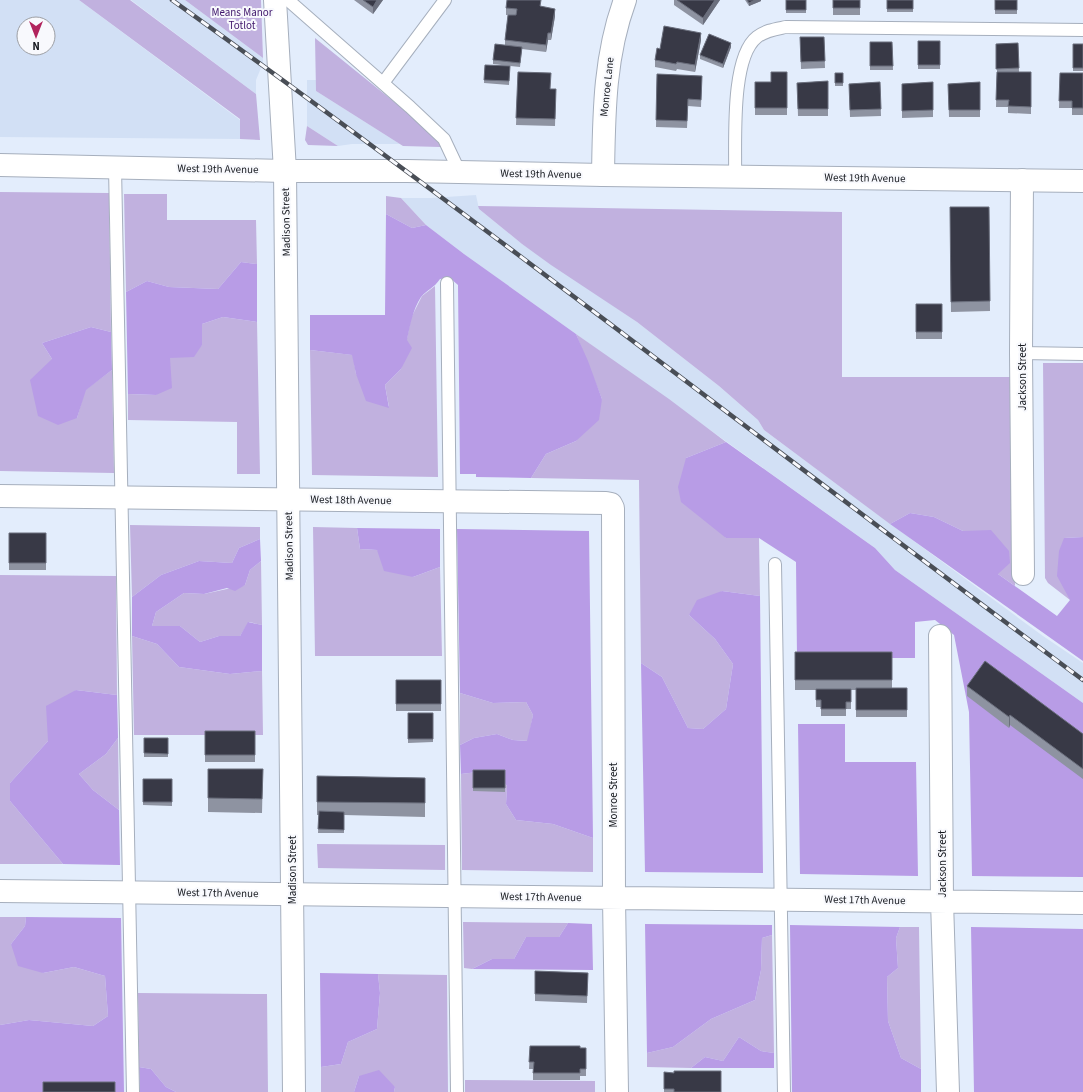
<svg xmlns="http://www.w3.org/2000/svg" width="1083" height="1092" font-family="'Source Sans 3',sans-serif">
  <style>
    .built { fill: #d2e0f5; fill-rule: evenodd }
    .green { fill: #c1b1df }
    .forest { fill: #b89ce6 }
    .lines { fill: none; stroke-linecap: round; stroke-linejoin: round }
    .service-casing { stroke: #a6afbd; stroke-width: 14 }
    .minor-casing { stroke: #a6afbd; stroke-width: 24 }
    .tertiary-casing { stroke: #a6afbd; stroke-width: 24 }
    .service { stroke: #fff; stroke-width: 12 }
    .minor { stroke: #fff; stroke-width: 22 }
    .tertiary { stroke: #fff; stroke-width: 22 }
    .rail-casing { stroke: #494e56; stroke-width: 4.5 }
    .rail { stroke: #f8f9fd; stroke-width: 3; stroke-dasharray: 9; stroke-linecap: butt }
    .wall { fill: #8e93a1 }
    .shaded-wall { fill: #6b6f7d }
    .building { fill: #383946; stroke: #6b6f7d }
    .labels { text-anchor: middle; dominant-baseline: central; stroke-width: 4; stroke-linejoin: round; paint-order: stroke }
    .park-label { font-size: 11px; fill: #3f166b; stroke: #f8f9fd }
    .street-label { font-size: 11px; fill: #15181e; stroke: #f8f9fd }
  </style>
  <rect width="100%" height="100%" fill="#e3edfc"/>
  <path class="built" d="M0 0H79L240 120V139L0 137ZM24 24H48V48H24Z
    M131 0H185L263 58V63L256 80V94Z
    M307 80H316V91L400 144H352L338 146 307 126Z
    M476 195 479 209 522 244 637 322 719 386 758 420 764 430 873 511 1043 636 1083 663V703L895 570 875 548 464 254 426 225 401 198H431Z"/>
  <path class="green" d="M79 0H130L256 94 260 140 240 139V119Z
    M185 0H261L263 58Z
    M315 38 434 134 440 143V147L403 146 316 91Z
    M307 126 338 146 308 145 305 140Z
    M0 192 109 193 111 332 91 327 42 343 52 359 77 418 85 390 112 370 114 473 0 471Z
    M124 194H167V220H256L257 264 241 262 218 289 169 287 147 281 126 292Z
    M386 196 401 198 426 225 412 228 386 214Z
    M478 206 842 212V377H1013L1015 586 998 574 991 531H963L934 517 910 513 890 524 764 430 758 420 719 386 637 322 551 265 522 244 479 209Z
    M435 286 438 477 312 475 310 350 353 355 356 374 389 407 385 385 401 369 411 318 422 296Z
    M223 317 257 322 260 474H237V422L128 420V394L156 395 170 358 202 345V324Z
    M576 334 669 399 726 442 686 458 726 538H759L760 596 722 591 689 615 715 639 733 664 726 709 703 729 688 728 662 677 641 663 639 480 531 478 546 454 576 441 602 399Z
    M1043 363H1083V537L1064 538 1070 600 1048 583 1045 578Z
    M130 525 260 527V539L239 548 232 563 199 561 161 575 132 597Z
    M313 527 357 528 360 549 377 550 413 577 440 567 442 656H315Z
    M261 561 262 625 249 622 240 636H219L200 642 180 626H152L156 612 184 593 204 594 245 585 250 570Z
    M0 575 116 576 117 695 76 690 48 741 10 783V801L63 864H0Z
    M132 636 157 644 179 667 230 674 262 671 263 735H134Z
    M460 693 493 703 526 702 533 715 528 741 513 740 497 734 474 738 460 745Z
    M118 738 119 810 93 790 79 774 106 754Z
    M494 770 507 786 506 804 516 820 553 824 593 838V872L462 870 461 774Z
    M317 844 445 845V870L318 868Z
    M0 917H26L25 926 11 944 43 973 74 967 105 976 108 1016 93 1026 29 1020 0 1025Z
    M463 922 568 923 559 937H526L514 959H492L472 969 464 968Z
    M900 927H919L921 1069 901 1058 888 1021 887 977 898 968 896 938Z
    M772 935 774 1053 761 1051 739 1037 723 1061 705 1057 691 1068 647 1067V1053L673 1047 711 1019 755 1000 761 970 762 938Z
    M378 974 447 975 448 1092H394L395 1087 359 1076 354 1092H321V1067L341 1064 348 1042 377 1029 380 993Z
    M138 993 267 994 268 1092H176L166 1087 151 1069 139 1067Z
    M465 1080 595 1081V1092H465Z"/>
  <path class="forest" d="M386 214 412 228 426 225 464 254 576 334 588 361 602 399 599 420 576 441 546 454 531 478 476 477V474H460L458 285 450 278 440 279C434 288 427 290 421 297 413 309 410 325 407 340L412 348 401 369 385 385 389 408 366 401 356 374 352 355 310 350V315H385Z
    M241 262 257 264V322L223 317 202 324V345L194 357 170 358 172 388 156 395 128 394 126 292 147 281 169 287 218 289Z
    M91 327 111 332 112 370 86 390 77 418 58 425 38 416 30 380 52 359 42 343Z
    M726 442 875 548 895 570 1083 703V877L972 876 969 712 954 635 935 620 915 622V658H797L796 562 759 538H726L681 502 678 487 686 458Z
    M910 513 934 517 963 531 991 530 1009 551 1010 563 998 574 1057 616 1070 600 1057 576 1059 551 1064 538 1083 537V661L890 524Z
    M357 528 440 529V567L413 577 384 571 377 550 360 549Z
    M457 529 589 531 593 838 553 824 516 820 506 804 507 786 494 770 461 774 460 745 474 738 497 734 513 740 527 741 533 715 526 702 493 703 460 693Z
    M260 539 261 561 250 570 245 585 235 591 227 588 204 594 184 593 156 612 152 626H180L200 642 219 636H240L248 622 262 625V671L230 674 179 667 157 644 132 636V597L161 575 199 561 232 563 239 548Z
    M722 591 760 596 763 873 645 872 641 663 662 677 688 728 703 729 726 709 733 664 715 639 689 615 697 600Z
    M76 690 117 695 118 738 106 754 79 774 93 790 119 810 120 865 63 864 10 801V783L48 741 46 706Z
    M798 724H845V762H916L918 876 800 874Z
    M26 917 121 918 124 1092H0V1025L29 1020 93 1026 108 1016 105 976 74 967 43 973 18 966 11 944 25 926Z
    M568 923 592 924 593 970 472 969 492 959H514L526 937H559Z
    M645 924 772 925V935L762 938 761 970 755 1000 711 1019 673 1047 647 1053Z
    M790 925 900 927 896 938 898 968 887 977 888 1021 901 1058 921 1069V1092H792Z
    M971 927 1083 929V1092H974Z
    M320 973 378 974 380 993 377 1029 348 1042 341 1064 321 1067Z
    M739 1037 761 1051 774 1053V1068H691L705 1057 723 1061Z
    M139 1067 151 1069 166 1087 176 1092H140Z
    M379 1070 395 1087 394 1092H354L359 1076Z"/>
  <g class="lines">
    <defs>
      <path id="service" d="M288 0 410 107 444 139 460 173
        M383 83 445 0
        M115 167 133 1092
        M735 177C736 144 730 58 757 37 766 30 776 29 786 27L1083 30
        M447 283 457 1092
        M1021 353 1083 354
        M775 564 784 1092"/>
      <path id="minor" d="M603 175C604 115 604 57 625 0
        M1022 180 1021 353 1023 574
        M0 496 606 503 611 504 613 508 614 898 617 1092
        M940 636 942 901 948 1092
        M0 891 1083 903"/>
      <path id="tertiary" d="M275 0 285 171 294 1092
        M0 165 285 171H407L603 175 1083 181"/>
    </defs>
    <use href="#service" class="service-casing"/>
    <use href="#minor" class="minor-casing"/>
    <use href="#tertiary" class="tertiary-casing"/>
    <use href="#service" class="service"/>
    <use href="#minor" class="minor"/>
    <use href="#tertiary" class="tertiary"/>
    <defs>
      <path id="rail" d="M172 0C480 221 779 454 1083 680"/>
    </defs>
    <use href="#rail" class="rail-casing"/>
    <use href="#rail" class="rail"/>
  </g>
  <path class="wall" d="M354 0H383L373 14Z
    M674 0H720L703 25 674 5Z
    M745 0H761V1L749 6Z
    M786 0H806V13H786Z
    M833 0H860V15H833Z
    M887 0H913V12H887Z
    M995 0H1017V14H995Z
    M541 6 555 16 551 40H548L546 52 522 49 520 67 493 64V60L505 45V40L508 15H506V8Z
    M800 37H824L825 68 801 69Z
    M701 40 695 72 677 69 676 71 655 67V60L660 49Z
    M918 41H940V69H918Z
    M870 42H892L893 70H870Z
    M1018 43 1019 72H1031V114L1008 113V107H996L997 72 996 44Z
    M1073 44H1083V71H1073Z
    M731 47 723 68 700 59V55Z
    M485 65 510 66 509 85 484 83Z
    M518 72 551 89H556L555 126 516 125Z
    M787 72V115H755V82H771Z
    M835 73H843V86H835Z
    M1060 73H1083V115H1072V108H1059Z
    M657 74 702 76 701 107 688 106 687 128 656 127Z
    M828 81V116H798L797 83Z
    M880 82 881 116 850 117 849 84Z
    M933 82V117L902 118V84Z
    M980 82V117H949L948 84Z
    M950 207H989L990 311 951 312Z
    M916 304H942V339H916Z
    M9 533H46V570H9Z
    M795 652H892V688H907V717H856V690H851V709H846V716H821V707H816V690H795Z
    M396 680H441V711H396Z
    M967 686 1083 734V779L1010 725 1009 728 967 696Z
    M408 713H433V742L408 743Z
    M205 731H255V762H205Z
    M144 738H168V757H144Z
    M208 769H263L262 813 208 812Z
    M473 770H505V792L473 791Z
    M317 776 425 778V817L344 815V833H318L319 815H317Z
    M143 779H172V806L143 805Z
    M535 971 588 973 587 1003 535 1001Z
    M530 1046 586 1048V1076H580V1080H533V1069H529Z
    M664 1072 721 1092H664Z"/>
  <path class="shaded-wall" d="M377 0H383L373 14V7Z
    M715 0H720L703 25V18Z
    M755 0H761V1L749 6V3Z
    M555 9V16L551 40V33Z
    M548 33V40L546 52V45Z
    M701 33V40L695 72V65Z
    M731 43V47L723 68V64Z
    M1010 715V725L1009 728V717Z"/>
  <path class="building" d="M363 0H377L373 7Z
    M507 0H541L540 6 555 9 551 33H548L546 45 505 40 508 15H516L517 9 506 8Z
    M677 0H715L703 18Z
    M747 0H755L749 3Z
    M786 0H806V10H786Z
    M833 0H860V8H833Z
    M887 0H913V9H887Z
    M995 0H1017V10H995Z
    M664 26 701 33 695 65 677 62 676 64 655 60 657 48 660 49Z
    M709 34 731 43 723 64 700 55Z
    M800 37H824L825 61 801 62Z
    M918 41H940V65H918Z
    M870 42H892L893 66H870Z
    M1018 43 1019 68 996 69V44Z
    M495 44 522 47 520 63 493 60Z
    M1073 44H1083V68H1073Z
    M485 65 510 66 509 81 484 80Z
    M518 72 551 73 550 89H556L555 119 516 118Z
    M771 72H787V108H755V82H771Z
    M997 72H1031V107L1008 106 1009 100H996Z
    M835 73H843V83H835Z
    M1060 73H1083V108H1072V101H1059Z
    M657 74 702 76 701 100 688 99 687 121 656 120Z
    M828 81V109H798L797 83Z
    M880 82 881 109 850 110 849 84Z
    M933 82V110L902 111V84Z
    M980 82V110H949L948 84Z
    M950 207H989L990 301 951 302Z
    M916 304H942V332H916Z
    M9 533H46V563H9Z
    M795 652H892V680H795Z
    M985 661 1083 734V769L1010 715 1009 717 967 686Z
    M396 680H441V704H396Z
    M856 688H907V710H856Z
    M816 689H851V702H846V709H821V700H816Z
    M408 713H433V739H408Z
    M205 731H255V755H205Z
    M144 738H168V754L144 753Z
    M208 769H263L262 799 208 798Z
    M473 770H505V788H473Z
    M317 776 425 778V803L317 802Z
    M143 779H172V802H143Z
    M319 811 344 812V830L318 829Z
    M535 971 588 973 587 996 535 994Z
    M530 1046H580V1048H586V1069H580V1073H533L534 1062H529Z
    M674 1071H721V1092H674V1089H664V1072L674 1073Z
    M43 1082H115V1092H43Z"/>
  <g class="labels">
    <g class="park-label">
      <text x="242" y="12">Means Manor<tspan x="242" dy="13">Totlot</tspan></text>
    </g>
    <g class="street-label">
      <text transform="translate(607 87) rotate(-84)">Monroe Lane</text>
      <text transform="translate(218 169) rotate(1)">West 19th Avenue</text>
      <text transform="translate(541 174) rotate(1)">West 19th Avenue</text>
      <text transform="translate(865 178) rotate(1)">West 19th Avenue</text>
      <text transform="translate(286 222) rotate(-91)">Madison Street</text>
      <text transform="translate(1022 377) rotate(-90)">Jackson Street</text>
      <text transform="translate(351 500) rotate(1)">West 18th Avenue</text>
      <text transform="translate(289 546) rotate(-91)">Madison Street</text>
      <text transform="translate(613 795) rotate(-90)">Monroe Street</text>
      <text transform="translate(942 864) rotate(-90)">Jackson Street</text>
      <text transform="translate(292 870) rotate(-90)">Madison Street</text>
      <text transform="translate(218 893) rotate(1)">West 17th Avenue</text>
      <text transform="translate(541 897) rotate(1)">West 17th Avenue</text>
      <text transform="translate(865 900) rotate(1)">West 17th Avenue</text>
    </g>
  </g>
  <g transform="translate(36 36) rotate(180)"><circle r="19" fill="#f8f9fd" stroke="#9d9fa4"/>
  <path d="M0-3L7 15L0 10L-7 15Z" fill="#b1245d"/>
  <text y="-6" font-size="11" font-weight="bold" text-anchor="middle" fill="#15181e">N</text>
  </g>
</svg>
